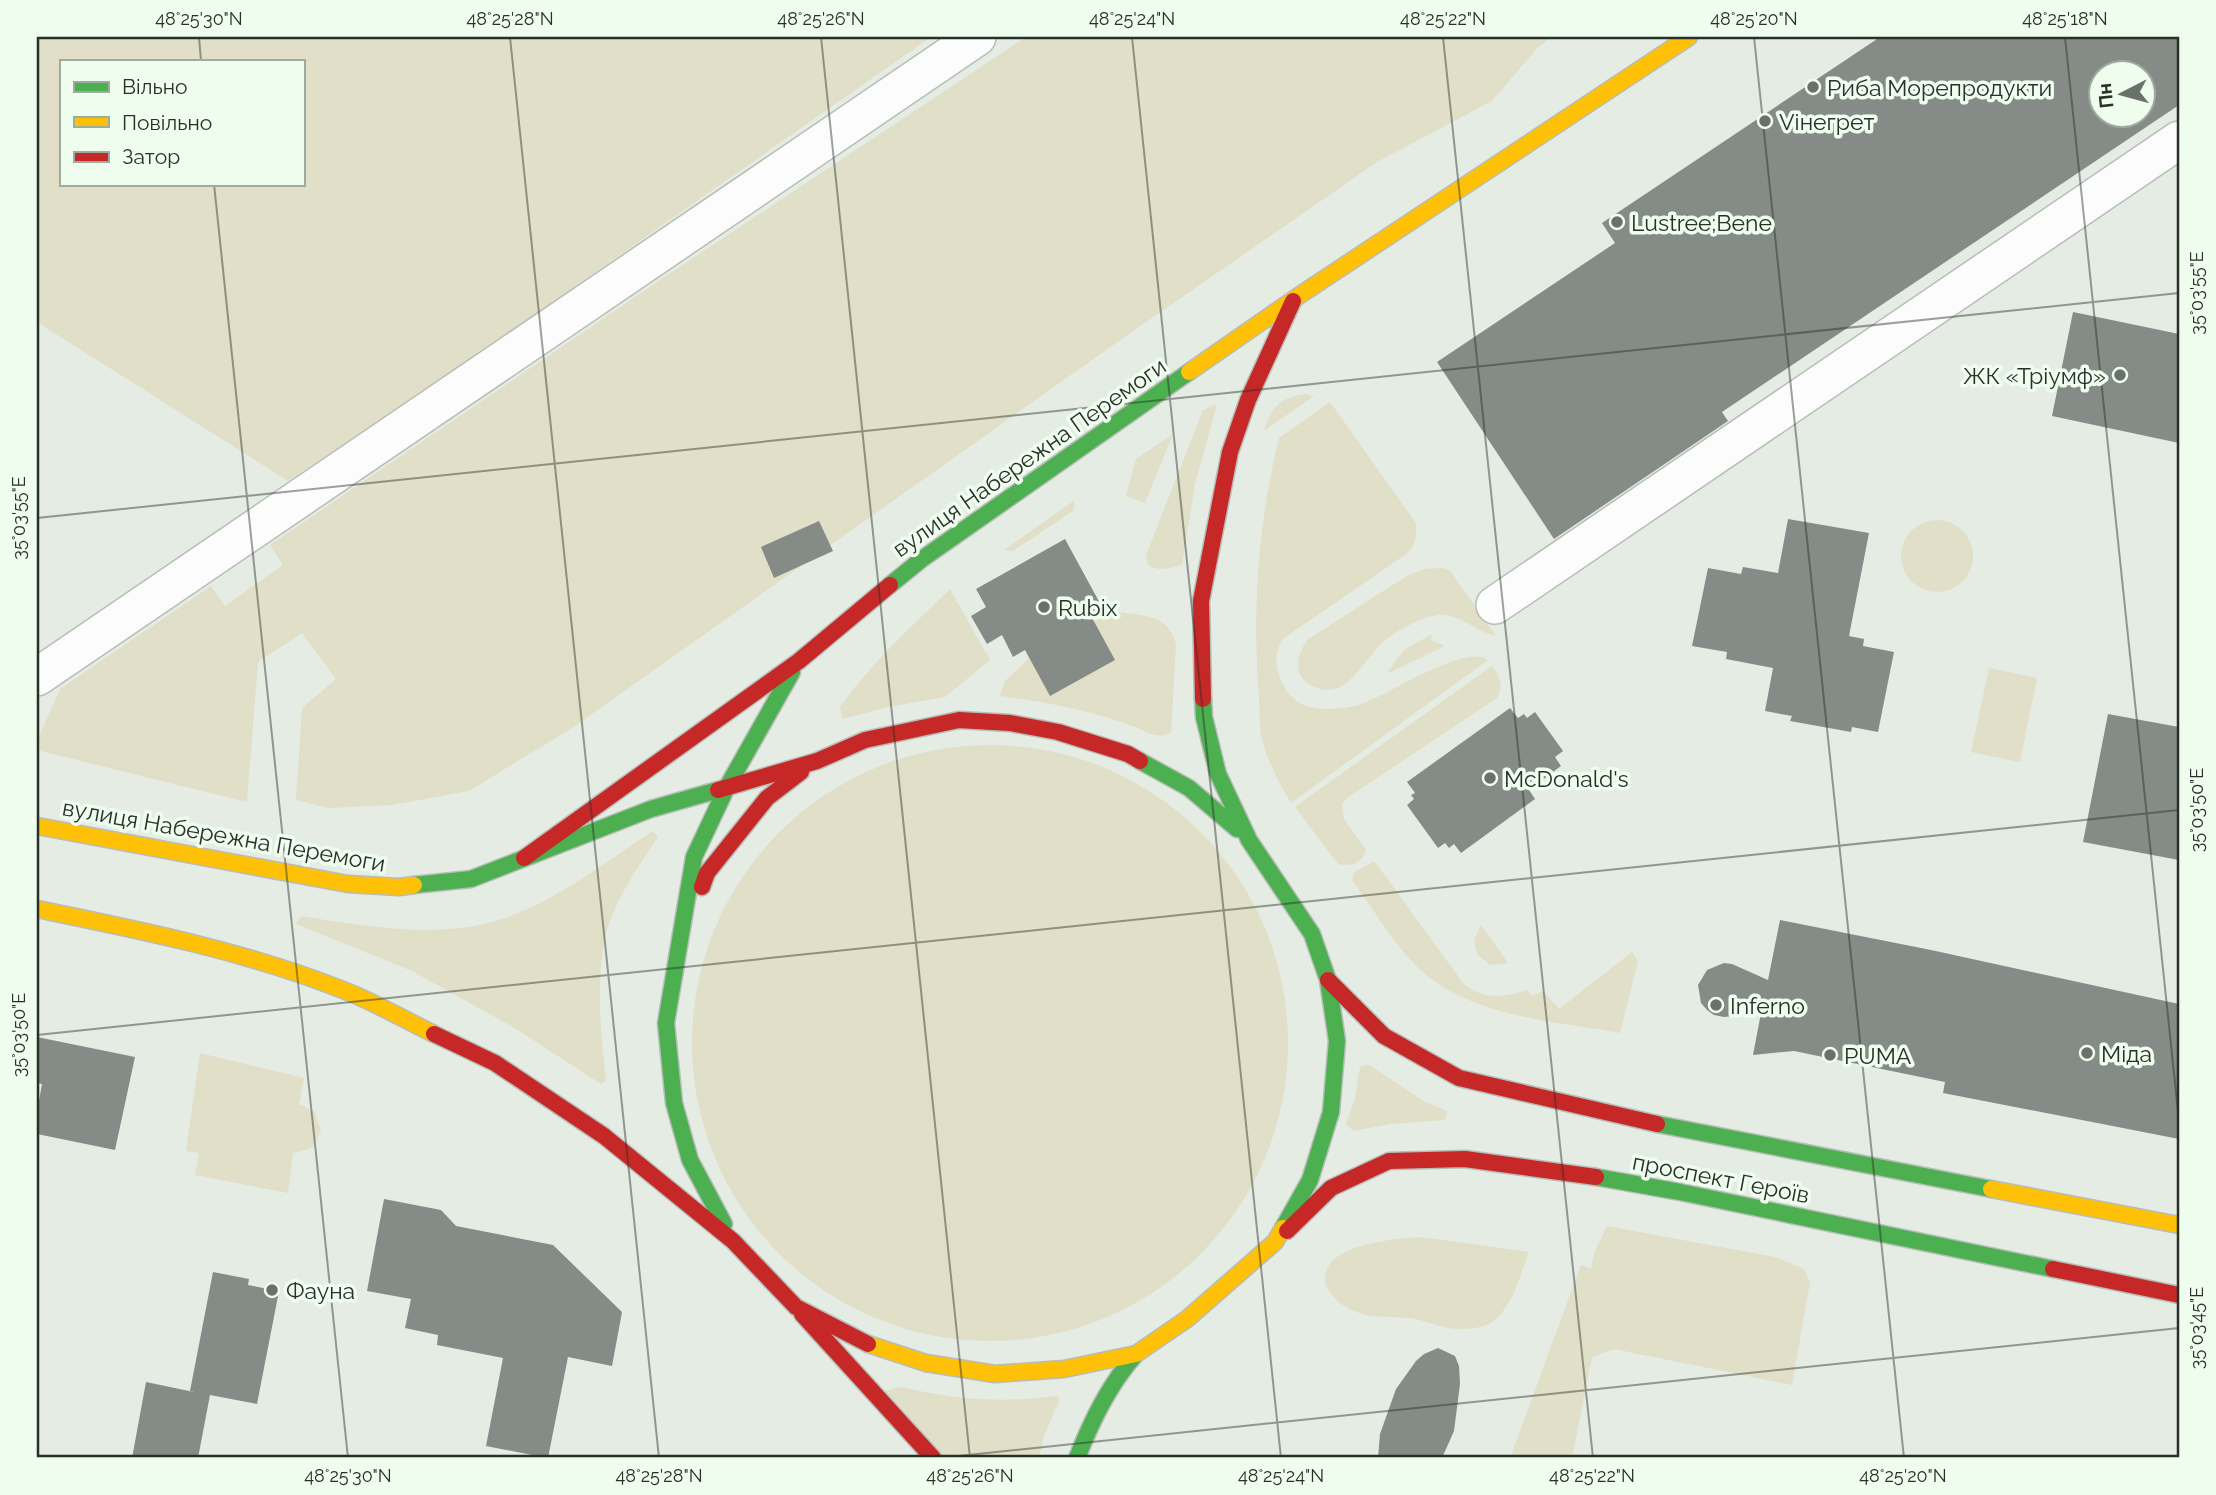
<svg xmlns="http://www.w3.org/2000/svg" width="2216" height="1495" font-family="Raleway,sans-serif">
  <style>
    .green { fill: #e1dfc7; fill-rule: evenodd }
    .building { fill: #858c88; fill-rule: evenodd }
    .lines { fill: none; stroke-linecap: round; stroke-linejoin: round }
    .street-casing { stroke: #b7bdb7; stroke-width: 40 }
    .fast-casing { stroke: #b7bdb7; stroke-width: 19 }
    .slow-casing { stroke: #b7bdb7; stroke-width: 19 }
    .jam-casing { stroke: #b7bdb7; stroke-width: 19 }
    .street { stroke: #fbfcfb; stroke-width: 37 }
    .fast { stroke: #4caf50; stroke-width: 16 }
    .slow { stroke: #ffc107; stroke-width: 16 }
    .jam { stroke: #c62828; stroke-width: 16 }
    .ticks { fill: none; stroke: #292f29; stroke-width: 2; stroke-opacity: 0.45 }
    .poi-dot { fill: #6a716a; stroke: #eefdee; stroke-width: 2.5 }
    .labels { text-anchor: middle; dominant-baseline: central; stroke-width: 7; stroke-linejoin: round; paint-order: stroke }
    .poi-label { font-size: 23px; fill: #292f29; stroke: #eefdee; text-anchor: start }
    .street-label { font-size: 23px; fill: #292f29; stroke: #eefdee }
    .neatline { fill: none; stroke: #292f29; stroke-width: 2.5 }
    .ticks-label { font-size: 18px; text-anchor: middle; fill: #292f29 }
  </style>
  <rect width="100%" height="100%" fill="#e4ece4"/>
  <path class="green" d="M37 37H931L451 373 288 481 37 322ZM61 61H303V184H61Z
    M1026 37H1552L1538 47 1492 101 1377 162 1116 343 575 726 469 791 392 805 328 808 296 800 302 708 336 679 302 633 258 662 247 802 37 750V741L60 689 211 586 225 606 283 565 270 545 660 280Z
    M1305 394 1314 396 1264 431C1270 408 1281 397 1305 394Z
    M1330 402 1416 523C1417 536 1416 546 1405 555L1284 638C1275 651 1274 662 1280 678 1287 698 1303 709 1324 709 1339 709 1352 708 1366 702 1391 693 1467 643 1488 660L1291 803C1279 783 1268 762 1262 740 1259 726 1260 711 1259 697 1252 611 1258 522 1279 438Z
    M1217 404 1195 484 1182 565C1170 568 1159 572 1148 565L1146 555 1203 410Z
    M1173 434 1145 503 1126 496 1136 459Z
    M1075 500 1073 511 1013 551 1004 550Z
    M1901 556a36 36 0 1 1 72 0a36 36 0 1 1-72 0Z
    M1444 568 1450 571 1496 636C1477 633 1459 612 1437 615 1421 618 1401 628 1388 638 1365 654 1348 704 1313 686 1306 683 1301 678 1299 671 1296 659 1301 650 1307 640L1405 577 1424 569Z
    M950 589 990 660 945 697 893 706 842 719 840 707C872 662 911 627 950 589Z
    M1117 612C1143 615 1169 615 1176 644L1171 732C1159 740 1147 732 1135 727 1091 710 1047 702 1000 696L1005 681 1030 657 1106 615Z
    M1432 634 1431 640 1445 646 1391 672 1388 671 1404 650Z
    M1492 666C1500 678 1504 684 1497 698L1347 798 1342 804 1344 819 1366 850C1363 863 1350 867 1338 864L1295 807Z
    M1989 668 2037 678 2020 762 1971 752Z
    M692 1043a298 298 0 1 1 596 0a298 298 0 1 1-596 0Z
    M653 831 658 837C636 870 611 905 604 944 596 989 601 1035 606 1080L601 1084 513 1027 412 971 296 924 301 916C362 926 439 939 499 920 555 902 604 863 653 831Z
    M1372 862H1375L1463 983C1482 1000 1504 998 1527 990L1532 996 1543 991 1559 1009 1632 952 1638 961 1620 1033C1556 1021 1478 1018 1425 974 1396 949 1375 911 1352 880L1355 872Z
    M1481 925 1508 963 1490 965 1477 954 1474 940Z
    M200 1053 304 1078 299 1104 315 1112 321 1131 312 1148 293 1153 288 1193 195 1175 199 1153 186 1151Z
    M1368 1064 1422 1100 1447 1111 1445 1120 1390 1124 1353 1131 1346 1124 1355 1098 1360 1067Z
    M1607 1226 1775 1257 1804 1269 1810 1282 1792 1385 1614 1349 1592 1357 1572 1458H1510L1581 1265 1591 1269 1594 1253Z
    M1421 1237 1529 1252C1520 1275 1513 1307 1492 1322 1486 1327 1470 1329 1461 1329 1444 1330 1426 1320 1409 1318 1387 1316 1366 1319 1346 1307 1337 1302 1324 1289 1325 1278 1327 1243 1395 1239 1421 1237Z
    M901 1387C958 1400 999 1403 1057 1396L1060 1399 1044 1436 1039 1458H944L885 1391Z"/>
  <path class="building" d="M1880 37H2179V105L1722 412 1728 421 1554 539 1437 362 1615 243 1602 223ZM2101 74H2143V116H2101Z
    M2073 312 2179 334V443L2052 416Z
    M1788 519 1869 533 1849 636 1864 639 1863 646 1894 652 1878 732 1852 727 1851 732 1790 721 1792 716 1765 711 1773 668 1726 659 1727 652 1692 646 1708 568 1741 574 1743 567 1778 573Z
    M819 521 833 551 774 578 761 547Z
    M1065 539 1102 607 1090 614 1115 660 1050 696 1025 650 1013 657 1002 635 987 644 971 616 986 607 976 589Z
    M1510 708 1518 718 1524 714 1527 718 1535 712 1563 751 1555 757 1561 766 1529 790 1535 799 1461 853 1454 844 1449 848 1445 843 1438 848 1407 805 1414 799 1411 795 1415 793 1407 782Z
    M2108 714 2179 727V860L2083 842Z
    M1780 920 1931 950 2179 1004V1139L1943 1093 1945 1082 1794 1051 1753 1055 1761 1013 1724 1017 1714 1015 1707 1010 1701 1003 1698 985 1707 970 1724 963 1732 964 1768 980Z
    M37 1037 135 1057 115 1150 37 1134V1112L42 1084 37 1083Z
    M384 1199 441 1210 456 1226 553 1245 622 1312 612 1366 568 1357 548 1458 486 1446 503 1358 437 1345 438 1335 405 1328 411 1299 367 1291Z
    M213 1272 249 1279 248 1285 279 1291 257 1404 210 1395 198 1458H132L146 1382 194 1392 190 1391Z
    M1438 1348 1455 1356 1459 1366 1460 1384 1454 1431 1442 1458H1378L1380 1434 1396 1389 1416 1361 1424 1354Z"/>
  <g class="lines">
    <defs>
      <path id="street" d="M1495 605 2179 140
        M37 677 977 37"/>
      <path id="fast" d="M890 585 922 559 1189 372
        M1203 699 1204 717 1218 774 1249 840 1312 934 1328 980 1337 1041 1331 1112 1310 1180 1283 1228
        M1140 761 1189 788 1237 829
        M414 885 471 879 651 809 718 790
        M1657 1124 1991 1189
        M1596 1177 1680 1192 2053 1269
        M724 1224 690 1160 674 1103 666 1023 694 857 727 787 792 672
        M1077 1458C1092 1420 1109 1385 1136 1354"/>
      <path id="slow" d="M1189 372 1300 295 1689 37
        M37 826 348 884 399 887 414 885
        M37 909C139 930 240 950 338 988 371 1000 403 1019 434 1034
        M1991 1189 2179 1225
        M868 1344 926 1363 995 1374 1064 1369 1136 1354 1187 1319 1275 1242 1283 1228"/>
      <path id="jam" d="M1203 699 1201 601 1230 452 1248 400 1293 301
        M718 790 817 761 865 740 959 720 1010 723 1058 732 1128 754 1140 761
        M524 858 799 661 890 585
        M702 887 707 873 767 798 801 772
        M1328 980 1384 1036 1459 1078 1657 1124
        M434 1034 495 1063 604 1136 733 1241 796 1307 868 1344
        M1287 1231 1331 1188 1389 1161 1465 1159 1596 1177
        M2053 1269 2179 1295
        M802 1314 933 1458"/>
    </defs>
    <use href="#street" class="street-casing"/>
    <use href="#fast" class="fast-casing"/>
    <use href="#slow" class="slow-casing"/>
    <use href="#jam" class="jam-casing"/>
    <use href="#street" class="street"/>
    <use href="#fast" class="fast"/>
    <use href="#slow" class="slow"/>
    <use href="#jam" class="jam"/>
  </g>
  <path class="ticks" d="M199 37 201 61M510 37 659 1458M821 37 970 1458M1132 37 1281 1458M1443 37 1593 1458M1754 37 1904 1458M2065 37 2179 1121M214 184 348 1458M37 518 2179 293M37 1035 2179 810M37 1454V1458M939 1458 2179 1328"/>
  <g class="poi-dot">
    <circle cx="1813" cy="87" r="7"/>
    <circle cx="1765" cy="121" r="7"/>
    <circle cx="1617" cy="222" r="7"/>
    <circle cx="2120" cy="375" r="7"/>
    <circle cx="1044" cy="607" r="7"/>
    <circle cx="1490" cy="778" r="7"/>
    <circle cx="1716" cy="1005" r="7"/>
    <circle cx="2087" cy="1053" r="7"/>
    <circle cx="1830" cy="1055" r="7"/>
    <circle cx="272" cy="1290" r="7"/>
  </g>
  <g class="labels">
    <g class="poi-label">
      <text x="1827" y="87">Риба Морепродукти</text>
      <text x="1779" y="121">Vінегрет</text>
      <text x="1631" y="222">Lustree;Bene</text>
      <text x="2106" y="375" text-anchor="end">ЖК «Тріумф»</text>
      <text x="1058" y="607">Rubix</text>
      <text x="1504" y="778">McDonald's</text>
      <text x="1730" y="1005">Inferno</text>
      <text x="2101" y="1053">Міда</text>
      <text x="1844" y="1055">PUMA</text>
      <text x="286" y="1290">Фауна</text>
    </g>
    <g class="street-label">
      <text transform="translate(1029 457) rotate(-35)">вулиця Набережна Перемоги</text>
      <text transform="translate(224 835) rotate(10)">вулиця Набережна Перемоги</text>
      <text transform="translate(1721 1178) rotate(11)">проспект Героїв</text>
    </g>
  </g>
  <rect width="2216" height="1495" fill="none" stroke="#eefdee" stroke-width="77"/>
  <rect x="60" y="60" width="245" height="126" fill="#eefdee" stroke="#9fab9f" stroke-width="2"/>
  <rect x="74" y="82" width="35" height="10" fill="#4caf50" stroke="#9fab9f" stroke-width="2"/>
  <text x="122" y="94" font-size="21" fill="#292f29">Вільно</text>
  <rect x="74" y="117" width="35" height="10" fill="#ffc107" stroke="#9fab9f" stroke-width="2"/>
  <text x="122" y="130" font-size="21" fill="#292f29">Повільно</text>
  <rect x="74" y="152" width="35" height="10" fill="#c62828" stroke="#9fab9f" stroke-width="2"/>
  <text x="122" y="164" font-size="21" fill="#292f29">Затор</text>
  <g transform="translate(2122 94) rotate(264)"><circle r="33" fill="#eefdee" stroke="#9fab9f" stroke-width="2"/>
  <path d="M0-5L12 26L0 18L-12 26Z" fill="#6a716a"/>
  <text y="-10" font-size="19" font-weight="bold" text-anchor="middle" fill="#292f29">Пн</text>
  </g>
  <rect x="38" y="38" width="2140" height="1418" class="neatline"/>
  <g class="ticks-label">
    <text x="199" y="25">48°25'30"N</text>
    <text x="510" y="25">48°25'28"N</text>
    <text x="821" y="25">48°25'26"N</text>
    <text x="1132" y="25">48°25'24"N</text>
    <text x="1443" y="25">48°25'22"N</text>
    <text x="1754" y="25">48°25'20"N</text>
    <text x="2065" y="25">48°25'18"N</text>
    <text transform="translate(2197 293) rotate(-90)" y="6">35°03'55"E</text>
    <text transform="translate(19 518) rotate(-90)" y="6">35°03'55"E</text>
    <text transform="translate(2197 810) rotate(-90)" y="6">35°03'50"E</text>
    <text transform="translate(19 1035) rotate(-90)" y="6">35°03'50"E</text>
    <text transform="translate(2197 1328) rotate(-90)" y="6">35°03'45"E</text>
    <text x="348" y="1482">48°25'30"N</text>
    <text x="659" y="1482">48°25'28"N</text>
    <text x="970" y="1482">48°25'26"N</text>
    <text x="1281" y="1482">48°25'24"N</text>
    <text x="1592" y="1482">48°25'22"N</text>
    <text x="1903" y="1482">48°25'20"N</text>
  </g>
</svg>
